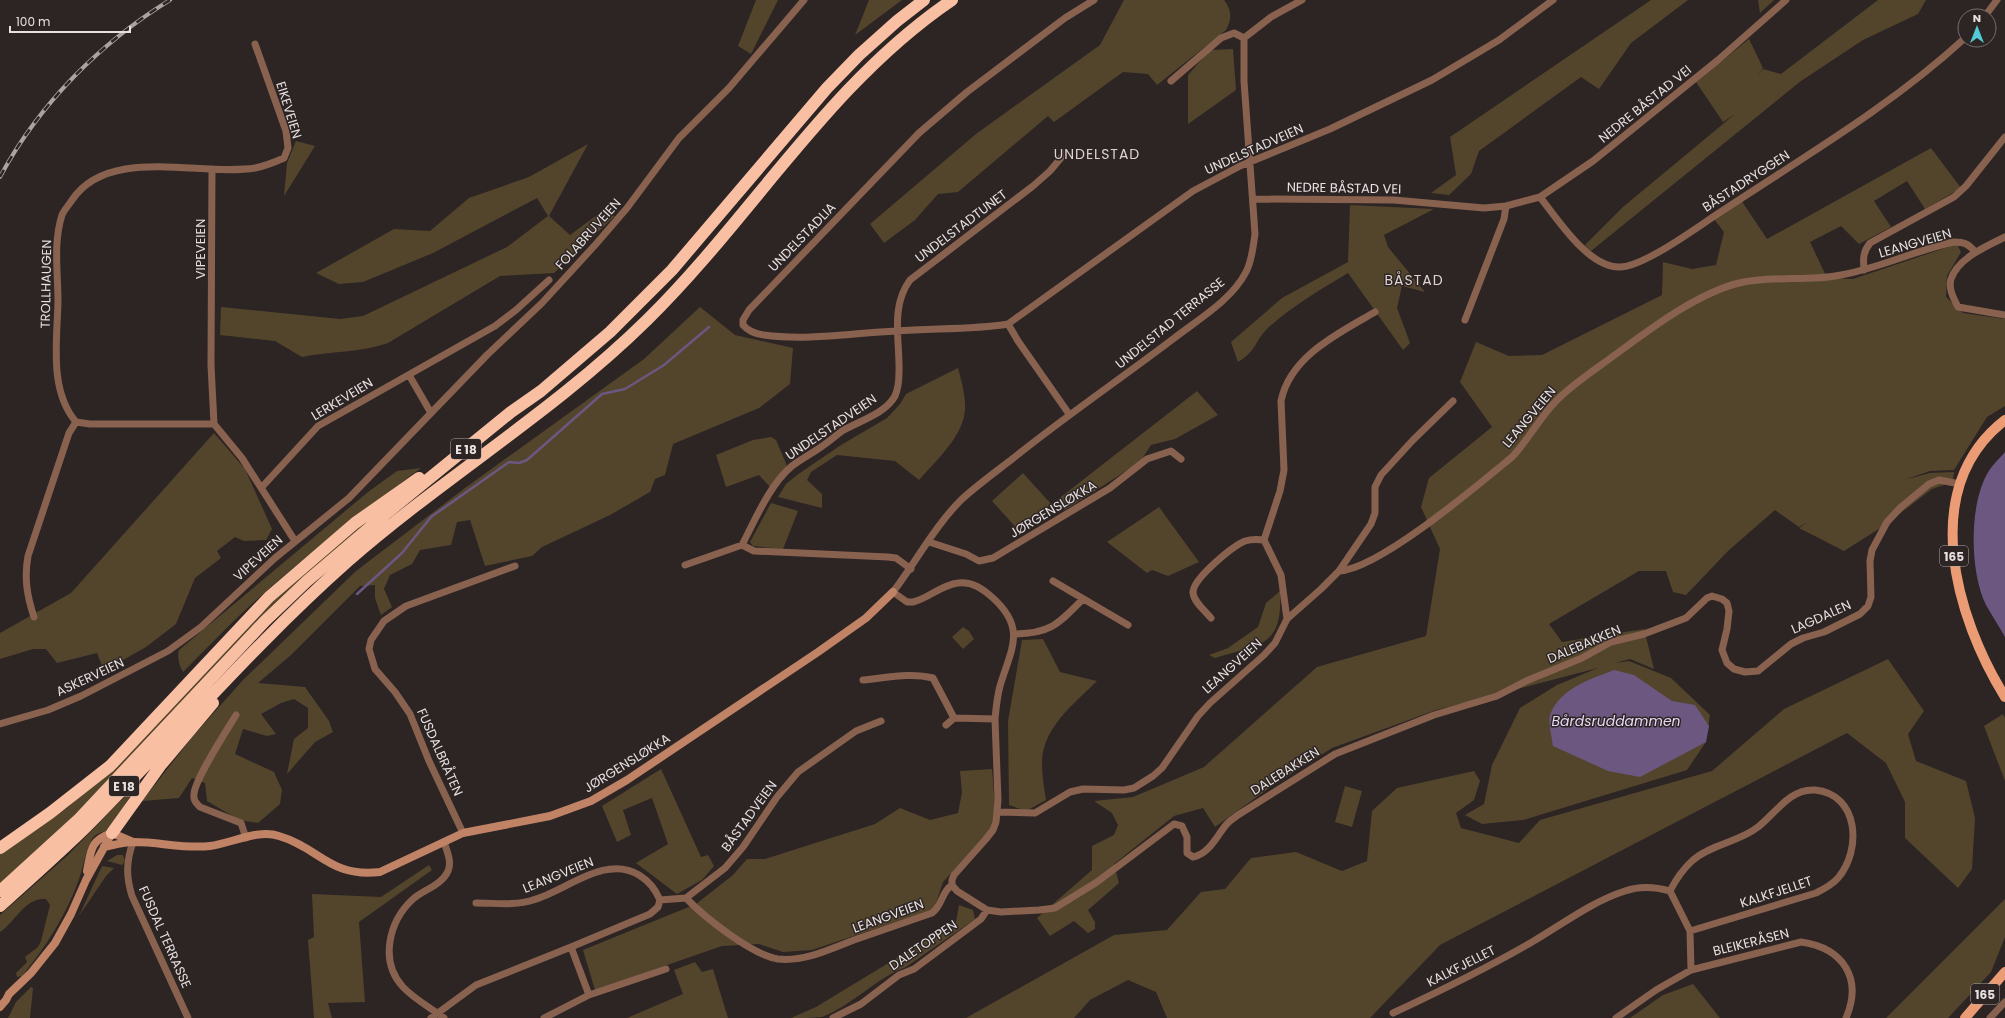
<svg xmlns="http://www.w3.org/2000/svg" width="2005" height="1018" font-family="Poppins,sans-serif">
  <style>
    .green { fill: #53452c }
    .water { fill: #6b5780 }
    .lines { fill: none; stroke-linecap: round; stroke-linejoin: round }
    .stream { stroke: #6b5780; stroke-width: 2.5 }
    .street { stroke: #88624f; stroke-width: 7 }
    .secondary { stroke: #c08365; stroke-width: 8 }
    .primary { stroke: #eb9c75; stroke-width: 10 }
    .highway { stroke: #f9bfa3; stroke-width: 12 }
    .rail-casing { stroke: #aaa3a3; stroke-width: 4 }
    .rail { stroke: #2d2424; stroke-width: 2.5; stroke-dasharray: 8; stroke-linecap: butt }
    .labels { text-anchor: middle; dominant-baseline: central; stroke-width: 3; stroke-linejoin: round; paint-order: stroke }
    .shield { fill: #2d2424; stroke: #afa8a8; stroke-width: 1 }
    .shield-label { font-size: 12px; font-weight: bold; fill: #e7e1e1 }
    .street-label { font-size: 13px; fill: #e7e1e1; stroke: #2d2424 }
    .neighbourhood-label { font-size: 14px; letter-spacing: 1px; fill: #ddd1d1; stroke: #2d2424 }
    .water-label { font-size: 14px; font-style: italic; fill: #e6daf6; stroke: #2d2424 }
  </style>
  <rect width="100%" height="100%" fill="#2d2424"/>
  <path class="green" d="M756 0H778L751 54 738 46Z
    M869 0H902L855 35Z
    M1124 0H1224C1232 10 1232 19 1226 30L1157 85 1148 74 1123 72 1054 122 1048 116 958 192 938 194 915 220 884 243 870 224 976 134 1100 45Z
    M1651 0H1688L1631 43 1599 89 1581 77 1479 151 1471 174 1449 195 1431 193 1456 175 1450 137Z
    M1758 0H1774L1760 13Z
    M1878 0H1926L1918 14 1863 40 1801 81 1591 251 1585 245 1623 207 1735 114 1723 122 1696 82 1749 39 1763 68 1758 75 1763 69 1781 74Z
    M1233 49 1236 90 1188 124V75L1210 50Z
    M296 141 315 146 284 196 287 163Z
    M588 144 549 216 570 235 601 212 615 216 554 273 500 276 388 343C360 353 331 351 302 357L275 341 220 335 221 307 340 319 363 316 507 247 548 216 537 198 433 253 363 282 339 284 316 273 394 229 430 231 469 198 529 177Z
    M1931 148 1961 188 1925 209 1907 181 1874 201 1891 227 1859 244 1841 226 1810 242 1827 278 1853 279 1957 244 1961 252 1947 276 1946 297 1963 313 2005 319V406L1987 417 1954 470 1930 471 1904 480 1930 473 1954 472 1953 482 1932 489 1885 525 1844 551 1799 528 1808 522 1799 527 1775 510 1728 551 1686 595 1673 592 1666 571H1639L1549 624 1562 642 1644 629 1654 669 1630 659 1615 663 1629 661 1671 678 1710 715 1706 742 1687 770 1523 820 1482 824 1465 815 1484 804 1492 765 1520 708 1557 685 1598 668 1436 710 1332 748 1272 786 1215 827 1203 808 1174 816 1114 864 1119 883 1088 910 1095 922V929L1088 933 1074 921 1050 936 1037 918 1092 870V846L1114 835 1118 825 1112 813 1094 801 1133 797 1204 767 1317 667 1426 636 1440 549 1421 507 1429 478 1492 427 1460 382 1476 342 1509 356 1542 355 1662 295 1663 262 1692 269 1716 265 1724 232 1714 219 1741 200 1767 239Z
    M1350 205 1434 209 1384 235 1388 247 1425 292 1402 286 1397 308 1410 343 1403 350 1348 273C1323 288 1289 308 1268 328 1255 340 1257 351 1238 362L1231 342 1282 298 1348 262Z
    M700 307 735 335 793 348 790 384 759 408 673 444 665 475 655 479 650 492 610 515 542 547 532 556 485 566 470 520 457 522 451 545 420 550 412 564 390 575 384 589 392 607 381 615 375 598V585L360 586 291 655 258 683 305 687 329 721 333 732 315 742 287 774 294 739 308 728V708L294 699 281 703 261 714 276 734 267 736 243 729 235 754 274 772 282 790 280 804 258 823 239 820 207 801 205 783 192 778 179 798 142 801 194 735 243 680 356 571 465 488 644 359Z
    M958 368C961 379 964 390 965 402 968 433 937 459 919 480L895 461 837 455 811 472 807 480 822 494V508L778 497 786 484 797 475 841 445 887 418 900 404 906 394Z
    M1197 391 1218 415 1175 439 1151 445 1140 462 1065 510 1057 500Z
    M214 433 245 469 272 529 266 540 244 541 235 537 217 551 221 558 195 578 176 624 146 647 104 671 97 653 57 663 46 649H33L0 659V633L71 593Z
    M771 437 776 440 788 468 770 487 759 475 726 487 716 455 753 440Z
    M421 468C360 513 294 564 239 616 220 634 202 653 183 672 179 666 177 656 179 650L368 492 397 471Z
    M1023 473 1051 504 1020 532 992 501Z
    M771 503 798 511 783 549 753 546 750 542Z
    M1159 507 1199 562 1168 576 1152 570 1147 573 1107 542Z
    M363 522 364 525 205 680 51 840 0 884V853L67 808 92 786 253 617Z
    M1280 591C1283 647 1261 644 1215 658L1209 655 1228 648 1258 627 1266 603Z
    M963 627 969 631 974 639 963 649 952 637Z
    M1043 639 1060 672 1097 681C1074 704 1042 728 1042 763 1042 776 1044 788 1046 800L1026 811 1009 805 1008 721 1022 640Z
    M1888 659 1924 711 1908 734 1916 761 1966 781 1975 818 1972 869 1958 888 1905 838V802L1886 763 1847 733 1440 945 1370 1018H1167L1156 992 1128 980 1090 1000 1074 1018H966L1114 935 1167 930 1201 892 1225 889 1251 858 1296 852 1342 871 1367 861 1372 811 1397 788 1474 771 1480 781 1474 800 1456 813 1461 828 1519 843 1540 820 1712 771 1784 709Z
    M2003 714 2005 718V781L1984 726Z
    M661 769 701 857 708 855 714 866 702 880 677 894 636 863 668 844 652 798 623 810 631 835 617 842 602 806Z
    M992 769 996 818 986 836 943 882 934 909 812 950 783 952 759 944 722 946 595 990 583 950 696 904 733 875 747 859H765L875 824 900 808 930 820 958 813 962 792 960 771Z
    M1345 786 1362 791 1352 827 1335 822Z
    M135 789 108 831C101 832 94 834 91 841 85 853 83 869 78 882 65 917 45 948 22 976L17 977 16 973 27 962 25 957 38 947 41 941 50 905 46 899C25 897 15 922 0 932V915L68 855 131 790Z
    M117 855H123L125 861 122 865 107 861Z
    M429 865 432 870 359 922 365 1002 328 1003 332 1018H314L308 940 314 937 312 894 381 897Z
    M102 866 114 868 106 876 79 916Z
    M2005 899V937L1991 972 1948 1018H1886Z
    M959 905 973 910 975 919 906 967C876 978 853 1005 822 1017 814 1018 800 1018 791 1018L816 1007 956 922Z
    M695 962 702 972 713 969 728 1018H627L683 994 674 970Z
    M1693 984 1720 1018H1630L1663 995Z
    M31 987 33 988 30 1018H8L16 1002Z"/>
  <path class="water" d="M2005 452V637C1999 626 1992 616 1986 605 1970 572 1969 509 1986 476 1990 467 1999 459 2005 452Z
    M1614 670 1634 675 1672 701 1695 705 1709 726 1706 742 1640 777 1608 771 1553 746C1552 738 1548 723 1550 715 1560 688 1591 679 1614 670Z"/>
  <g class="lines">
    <path class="stream" d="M357 594 402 553 431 517 509 462 519 463 527 460 602 394 625 389 664 365 709 327"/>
    <path class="street" d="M1985 16 1997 0
      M1244 38 1271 17 1302 0
      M1171 81 1221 38 1234 33 1244 38
      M212 169 211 365 214 424 242 458 295 541
      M1540 197C1558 220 1588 267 1619 267 1643 268 1700 225 1722 211 1805 156 1891 106 1965 38
      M1254 199 1394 200 1484 208 1506 206 1540 197 1593 161 1718 60 1786 0
      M2005 237C1987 246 1958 258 1951 279 1948 289 1954 299 1958 307L2005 315
      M1864 270C1863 258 1863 252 1870 243L1954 197 1966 186 2005 137
      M1465 320 1504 219 1506 206
      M1008 324C971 330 933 328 896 331 853 333 807 341 764 335 756 334 748 331 743 325V320L749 310 919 133 967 92 1065 18 1094 0
      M409 375 431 413
      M1069 414 1018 341 1008 324 1193 191 1240 166 1330 129 1432 80 1499 40 1553 0
      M76 422 90 424H214
      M262 487 318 426 495 326 516 310 549 280
      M929 542 966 554 979 561 993 558 1110 488 1147 459 1171 451 1181 459
      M742 545 754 551 888 557 896 558 911 569
      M685 565 742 545C755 520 770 484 792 466 800 460 809 455 818 449 826 444 834 437 842 431 859 421 885 414 895 396 898 389 899 379 899 372 900 341 890 307 910 280L1033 186 1050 171 1065 153
      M1339 571C1379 569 1478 485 1512 457 1529 439 1540 417 1557 400 1573 384 1593 371 1612 357 1648 331 1695 294 1739 283 1773 275 1807 282 1841 275 1880 268 1916 250 1954 242 1964 242 1969 244 1975 252
      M1053 581 1128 625
      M34 617C27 596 24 578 28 556L69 433 76 422C49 390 57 342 58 302 58 273 53 243 62 215 64 210 69 205 72 200 109 145 201 177 255 168 265 166 275 162 284 158L288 148 286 131 255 44
      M1211 618C1205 611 1194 602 1193 593 1192 579 1233 546 1245 541 1251 539 1257 539 1264 540
      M1287 619 1281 575 1264 540 1280 491 1284 470 1281 401C1290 356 1339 333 1375 312
      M1014 634C1051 634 1059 623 1083 599
      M863 680C886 678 910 672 933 678L954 718 995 719
      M236 715C227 730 195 779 194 794 193 800 196 803 200 807L241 823 246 838
      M0 724 48 710 81 696 168 651 201 627 275 558 349 498 487 355 542 303 596 244 627 208 679 138 729 88 804 0
      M946 725 954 718
      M998 812 1035 813 1070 792 1083 789 1124 790 1134 788 1153 776 1162 768 1198 716 1210 703 1264 655 1275 643 1287 619 1321 589 1339 571 1371 524 1375 513V487L1381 475 1413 440 1453 401
      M463 833 429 761 410 714 395 692 375 669 369 649 371 640 384 621 406 606 515 566
      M133 842C126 862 126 876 132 896L188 1018
      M444 842C447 851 452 862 448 871 442 885 423 890 413 899 389 921 379 961 403 987 414 999 431 1008 444 1018
      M952 885 957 891 987 910 1001 912 1039 910 1055 908 1097 882 1174 824 1182 826 1187 837V853L1193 857C1209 854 1216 837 1226 825 1229 821 1234 818 1238 815L1335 754 1434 715 1497 696 1526 681 1582 658 1611 642 1644 634 1686 618 1707 598 1712 596 1722 599 1727 603 1729 611 1727 629 1722 650 1727 663 1734 669 1745 672 1758 671 1791 644 1803 638 1824 632 1860 614 1868 606 1871 597 1870 561 1872 550 1887 522 1900 508 1929 484 1939 480 1960 484
      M686 898C704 917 752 955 778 959 805 962 830 949 854 940 880 931 906 922 932 913 943 905 941 892 952 885V880L954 875 986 839 993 830 996 822 998 800 995 719C996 708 997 697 1000 686 1011 649 1027 629 993 598 983 589 972 581 958 583 941 585 929 598 913 602H907L893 592C916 562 934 527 961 500 976 486 994 473 1011 460 1063 418 1119 380 1173 339 1197 320 1231 301 1246 272 1252 261 1253 247 1255 234L1244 81V38
      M476 903C495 903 515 906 533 900 566 891 605 854 639 875 650 882 655 889 660 900
      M1690 931 1816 893C1824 889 1832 885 1838 878 1862 850 1859 794 1815 790 1790 788 1775 814 1758 827 1739 842 1712 844 1693 860 1683 869 1676 879 1670 891L1690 931 1691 970
      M666 969 589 995 571 947 650 914 658 907 660 900 686 898 725 868 743 847 777 797 798 772 856 731 881 721
      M1393 1013C1440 991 1487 968 1532 942 1561 925 1593 901 1625 891 1639 886 1656 887 1670 891
      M431 1018 476 985 571 947
      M544 1018 589 995
      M833 1018 861 1004 899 975 914 969 981 919 987 910
      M1616 1018 1656 990 1691 970 1801 942C1843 948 1863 978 1846 1018
      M1990 1018 2005 1002"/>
    <path class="secondary" d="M112 833 133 842
      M104 847C114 845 124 842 134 842 160 842 185 849 210 846 232 843 258 829 279 836 320 848 330 878 380 872L463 833 550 816 591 801 627 780 818 652 866 618 893 592
      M87 871C91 851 90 840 112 833
      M0 1007 6 1000 9 994 31 973 55 943 71 914 86 880 112 833"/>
    <path class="primary" d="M2005 420C1917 488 1956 618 2005 697
      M1965 1018 2005 972"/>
    <path class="highway" d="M112 833 160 766 213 703
      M0 848 50 813 110 766 269 597 355 523 419 478
      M0 891 78 820 265 621 307 581 388 512 511 412 541 391 610 332 672 270 827 88 859 55 897 21 924 0
      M0 906C28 881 56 856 83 830 172 741 253 645 348 561 444 477 556 410 647 320 752 217 828 84 952 0"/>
    <defs>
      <path id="rail" d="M0 177C39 104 100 43 170 0"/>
    </defs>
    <use href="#rail" class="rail-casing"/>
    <use href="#rail" class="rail"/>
  </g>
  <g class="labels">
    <g class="shield">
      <rect x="451" y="439" width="30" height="20" rx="3"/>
      <rect x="1940" y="546" width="28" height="20" rx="3"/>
      <rect x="109" y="776" width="30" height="20" rx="3"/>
      <rect x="1971" y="984" width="28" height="20" rx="3"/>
    </g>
    <g class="shield-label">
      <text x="466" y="449">E 18</text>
      <text x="1954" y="556">165</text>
      <text x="124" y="786">E 18</text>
      <text x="1985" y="994">165</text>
    </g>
    <g class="street-label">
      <text transform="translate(1645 104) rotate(-39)">NEDRE BÅSTAD VEI</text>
      <text transform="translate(289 110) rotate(73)">EIKEVEIEN</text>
      <text transform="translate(1254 149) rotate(-24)">UNDELSTADVEIEN</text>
      <text transform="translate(1746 181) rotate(-33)">BÅSTADRYGGEN</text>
      <text transform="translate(1344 188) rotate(1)">NEDRE BÅSTAD VEI</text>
      <text transform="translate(961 226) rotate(-37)">UNDELSTADTUNET</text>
      <text transform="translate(588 234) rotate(-48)">FOLABRUVEIEN</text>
      <text transform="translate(802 237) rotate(-46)">UNDELSTADLIA</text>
      <text transform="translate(1915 243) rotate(-16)">LEANGVEIEN</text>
      <text transform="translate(200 249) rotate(-90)">VIPEVEIEN</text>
      <text transform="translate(46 284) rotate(-89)">TROLLHAUGEN</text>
      <text transform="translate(1170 323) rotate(-39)">UNDELSTAD TERRASSE</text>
      <text transform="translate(342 399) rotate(-31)">LERKEVEIEN</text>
      <text transform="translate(1529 417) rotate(-50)">LEANGVEIEN</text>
      <text transform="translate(831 427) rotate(-34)">UNDELSTADVEIEN</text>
      <text transform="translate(1053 509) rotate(-31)">JØRGENSLØKKA</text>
      <text transform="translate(258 558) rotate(-42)">VIPEVEIEN</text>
      <text transform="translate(1821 617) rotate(-24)">LAGDALEN</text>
      <text transform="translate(1584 644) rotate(-23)">DALEBAKKEN</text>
      <text transform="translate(1232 666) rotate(-42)">LEANGVEIEN</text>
      <text transform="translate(90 677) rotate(-25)">ASKERVEIEN</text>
      <text transform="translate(440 752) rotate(66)">FUSDALBRÅTEN</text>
      <text transform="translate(627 763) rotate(-32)">JØRGENSLØKKA</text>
      <text transform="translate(1285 771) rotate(-32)">DALEBAKKEN</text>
      <text transform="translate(749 816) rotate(-54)">BÅSTADVEIEN</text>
      <text transform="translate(558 875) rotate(-22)">LEANGVEIEN</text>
      <text transform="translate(1776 892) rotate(-18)">KALKFJELLET</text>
      <text transform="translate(888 916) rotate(-20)">LEANGVEIEN</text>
      <text transform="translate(165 937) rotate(66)">FUSDAL TERRASSE</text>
      <text transform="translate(1751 942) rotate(-14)">BLEIKERÅSEN</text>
      <text transform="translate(923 945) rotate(-34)">DALETOPPEN</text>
      <text transform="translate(1461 966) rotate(-27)">KALKFJELLET</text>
    </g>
    <g class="neighbourhood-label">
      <text x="1097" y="154">UNDELSTAD</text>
      <text x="1414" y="280">BÅSTAD</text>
    </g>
    <g class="water-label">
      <text x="1616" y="721">Bårdsruddammen</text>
    </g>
  </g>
  <g transform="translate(1977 28)"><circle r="19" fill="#2d2424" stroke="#777070"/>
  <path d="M0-3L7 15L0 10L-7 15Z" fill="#52cbd7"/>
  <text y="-6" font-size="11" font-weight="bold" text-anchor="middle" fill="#e7e1e1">N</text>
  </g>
  <path d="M10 26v6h120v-6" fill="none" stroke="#e7e1e1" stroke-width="2"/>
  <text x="16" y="26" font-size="12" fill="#e7e1e1" stroke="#2d2424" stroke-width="3" paint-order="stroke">100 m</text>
</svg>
